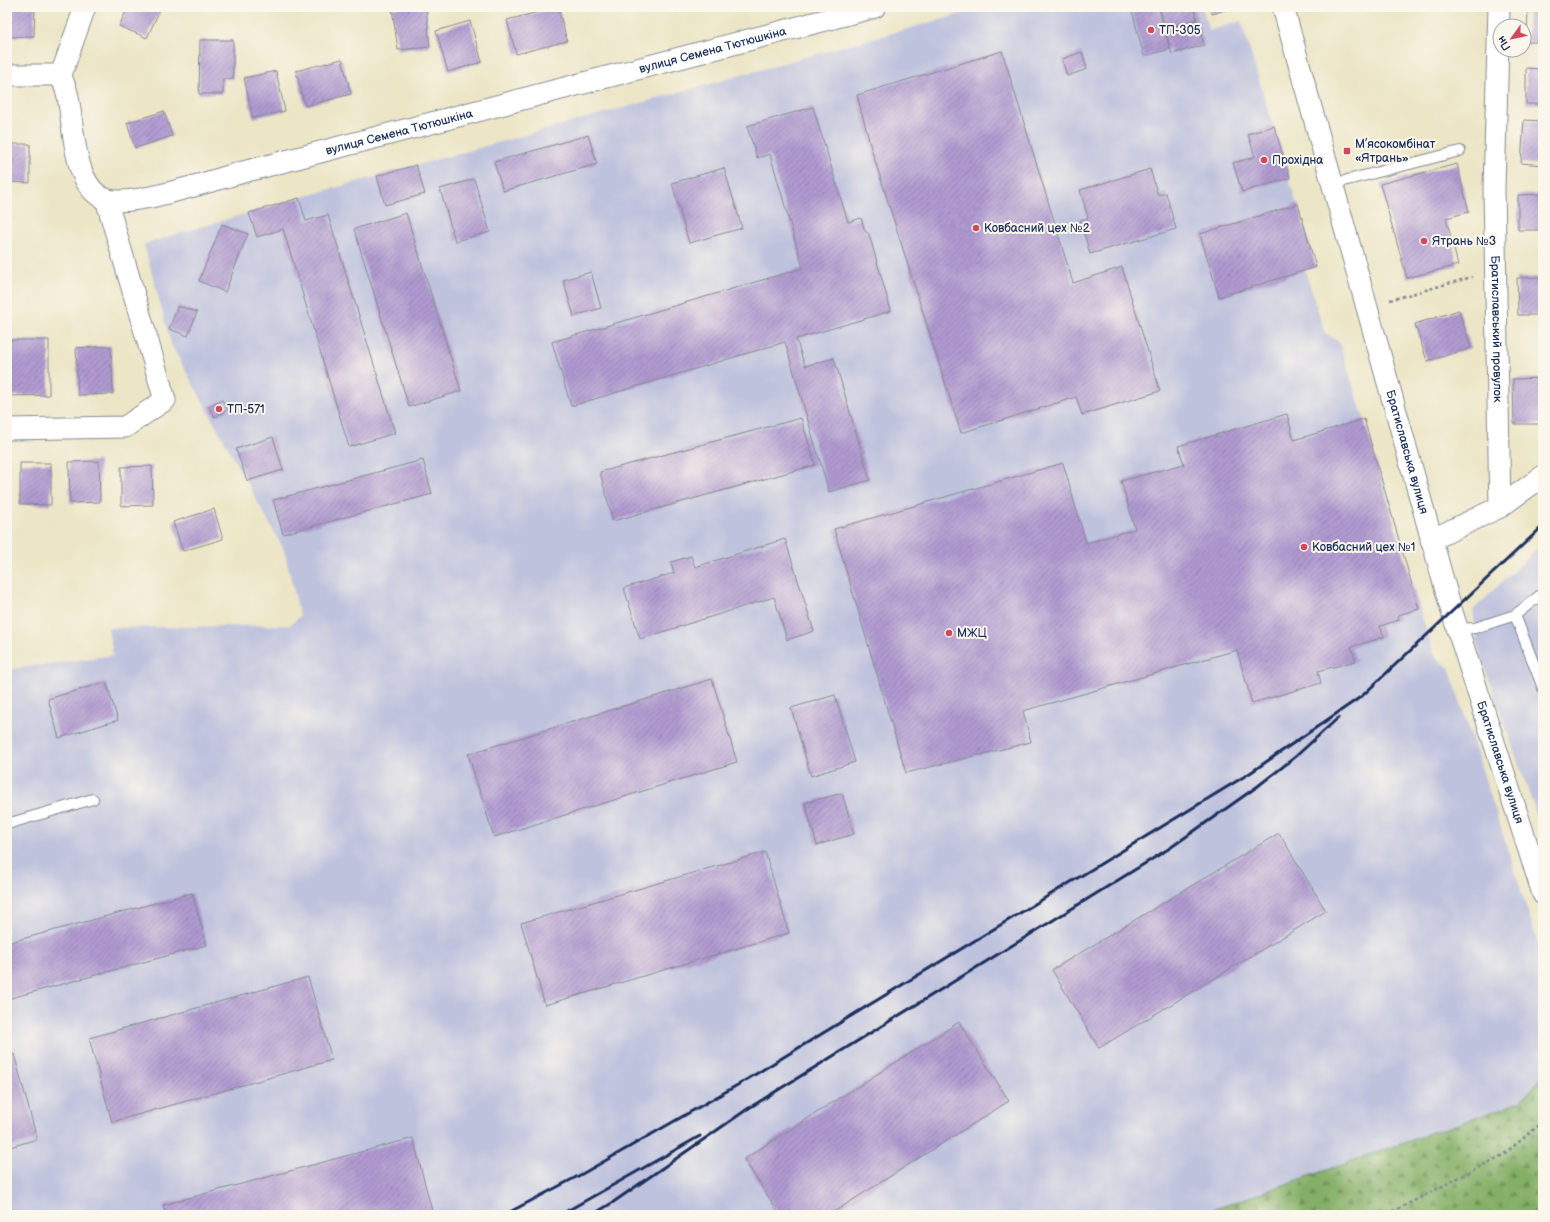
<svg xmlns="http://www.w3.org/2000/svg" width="1550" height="1222" font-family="'Balsamiq Sans',sans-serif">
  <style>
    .industrial { fill: #bfc2dd }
    .forest { fill: url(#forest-firs); stroke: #506f62 }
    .building { fill: url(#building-hatch) }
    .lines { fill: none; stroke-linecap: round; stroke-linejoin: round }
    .service-casing { stroke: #848a92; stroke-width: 12 }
    .minor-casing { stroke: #848a92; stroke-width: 23 }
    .path { stroke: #848a92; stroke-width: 2.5; stroke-dasharray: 3 3; stroke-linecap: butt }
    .service { stroke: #fff; stroke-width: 10 }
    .minor { stroke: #fff; stroke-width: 21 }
    .rail { stroke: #1b2f5e; stroke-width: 3 }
    .poi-dot { fill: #d1495b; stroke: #fbf7ec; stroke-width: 1.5 }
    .labels { text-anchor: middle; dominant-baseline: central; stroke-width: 4; stroke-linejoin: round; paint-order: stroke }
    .poi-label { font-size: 12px; fill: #1b2f5e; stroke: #fbf7ec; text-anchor: start }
    .street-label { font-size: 12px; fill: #1b2f5e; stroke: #fbf7ec }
  </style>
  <defs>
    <pattern id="forest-firs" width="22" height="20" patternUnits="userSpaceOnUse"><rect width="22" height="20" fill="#84af66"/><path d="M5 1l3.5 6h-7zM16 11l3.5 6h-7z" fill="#6b8f57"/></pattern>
    <pattern id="building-hatch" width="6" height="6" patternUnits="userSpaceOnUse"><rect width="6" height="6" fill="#b09ad0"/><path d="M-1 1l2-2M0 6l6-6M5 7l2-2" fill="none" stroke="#8e7eac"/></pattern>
  </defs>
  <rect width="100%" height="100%" fill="#fbf7ec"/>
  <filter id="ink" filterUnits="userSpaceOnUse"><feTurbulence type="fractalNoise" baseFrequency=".025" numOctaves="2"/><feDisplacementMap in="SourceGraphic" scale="8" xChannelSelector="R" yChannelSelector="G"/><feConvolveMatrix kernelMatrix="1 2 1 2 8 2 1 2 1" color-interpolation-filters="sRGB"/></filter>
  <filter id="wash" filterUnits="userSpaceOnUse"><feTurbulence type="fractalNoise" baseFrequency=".012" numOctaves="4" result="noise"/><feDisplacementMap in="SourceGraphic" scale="16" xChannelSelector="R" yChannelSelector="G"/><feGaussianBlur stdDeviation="0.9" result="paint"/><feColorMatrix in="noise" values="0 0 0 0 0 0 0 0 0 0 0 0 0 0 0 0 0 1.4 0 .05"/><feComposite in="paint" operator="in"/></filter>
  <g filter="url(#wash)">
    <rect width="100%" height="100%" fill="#ece5c6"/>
    <path class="industrial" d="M986 7H1202L1209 31 1241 21 1316 267 1305 270 1325 333 1339 342 1364 419 1411 582 1435 657 1449 667 1543 959V1076L1520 1102 1198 1215H7V670L113 655 108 628 290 625 300 616 284 550 171 344 144 244 299 198Z
      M1543 543V833L1478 648 1473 610Z"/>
    <path class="forest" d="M1543 1076V1215H1198L1520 1102Z"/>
    <g id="blocks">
      <path class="building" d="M7 7H35L34 36 7 37Z
        M128 7H161L147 38 119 26Z
        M401 7H426L430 47 398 50 392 8Z
        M558 7 567 41 516 54 507 20Z
        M608 7H626L610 12Z
        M1147 7H1158L1170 49 1144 56 1132 11Z
        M1160 7H1194L1197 19 1165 28Z
        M1210 7H1235L1212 14Z
        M1528 7H1543V42H1527Z
        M1197 20 1204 45 1172 54 1165 29Z
        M470 21 482 62 448 72 436 31Z
        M200 40H233V79H223V94H199Z
        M1002 51 1073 283 1122 267 1160 391 1082 415 1076 397 961 433 871 148 857 95Z
        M1082 52 1087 69 1067 76 1062 59Z
        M342 59 351 94 305 106 296 71Z
        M1526 68 1543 69V104H1526Z
        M276 71 285 111 253 118 244 78Z
        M813 107 848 222 861 218 865 231 869 234 891 311 796 339 805 366 834 358 870 480 829 492 785 342 571 406 552 342 803 268 770 154 757 158 747 126Z
        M164 111 172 136 135 148 127 123Z
        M1524 120 1543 121V165L1521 163Z
        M1274 126 1290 178 1242 192 1233 163 1255 157 1248 134Z
        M588 135 597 164 503 191 494 162Z
        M7 144H30V183L7 182Z
        M1457 164 1469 212 1446 218 1458 265 1407 278 1380 184Z
        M416 165 425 194 385 205 377 176Z
        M724 168 742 228 689 243 672 183Z
        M1150 169 1158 195 1166 193 1176 229 1090 254 1080 220 1088 218 1080 190Z
        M474 179 490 232 455 241 440 189Z
        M1543 194V230H1518V195Z
        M299 198 306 221 328 215 395 433 349 447 283 229 257 237 249 213Z
        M1298 204 1316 267 1219 297 1200 234Z
        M406 213 461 391 409 407 354 229Z
        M222 224 248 234 225 292 199 281Z
        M591 272 601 308 574 316 563 280Z
        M1543 277V315H1518L1517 278Z
        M178 306 197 312 188 336 169 329Z
        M1459 310 1471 348 1427 361 1415 324Z
        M7 340H49V395L7 396Z
        M111 346 113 394 78 395 76 348Z
        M1543 378V424H1514L1513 379Z
        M222 400 228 410 215 417 209 407Z
        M1287 414 1294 440 1364 419 1419 609 1398 615 1399 620 1380 626 1384 637 1351 647 1356 661 1318 671 1321 683 1252 703 1237 650 1023 711 1031 742 906 773 834 529 1063 463 1086 543 1135 529 1121 481 1184 464 1178 446Z
        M801 418 815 465 613 521 600 472Z
        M273 437 283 470 247 481 236 449Z
        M423 460 432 494 283 534 273 500Z
        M99 461 100 502 70 503 69 462Z
        M20 463H51V505L20 504Z
        M152 466 153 505 121 506V467Z
        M214 509 223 539 183 551 173 522Z
        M785 539 814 631 787 640 774 597 640 639 624 588 674 573 671 562 691 556 695 567Z
        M712 679 737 762 494 837 468 754Z
        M106 682 118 720 59 738 48 699Z
        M835 695 855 762 811 776 791 708Z
        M842 793 854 834 817 845 805 803Z
        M1279 833 1326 911 1099 1048 1052 970Z
        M765 852 789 933 545 1005 521 923Z
        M192 893 207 945 7 999V943Z
        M308 977 332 1060 112 1122 89 1038Z
        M959 1022 1009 1101 829 1215H780L744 1159Z
        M14 1054 37 1139 7 1148V1056Z
        M413 1138 433 1215H166L163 1205Z"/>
    </g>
  </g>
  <g filter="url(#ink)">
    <use href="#blocks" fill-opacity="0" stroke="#848a92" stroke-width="1"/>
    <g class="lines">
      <defs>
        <path id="service" d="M1332 184 1460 151
          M1515 615 1543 688
          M1457 629 1475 628 1515 615 1543 593
          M7 824 93 799"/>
        <g id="minor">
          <path id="s1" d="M1283 7 1452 612 1543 894"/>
          <path id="s2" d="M1499 7 1494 189 1500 507"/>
          <path d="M7 75H61"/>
          <path id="s3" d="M61 75C63 83 67 90 68 97 74 126 73 186 105 199 131 209 221 177 251 170 459 117 667 62 875 7"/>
          <path d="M61 75 85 7"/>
          <path d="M7 429 125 427 165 400 106 199"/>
          <path d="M1431 540 1500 507 1543 476"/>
        </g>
      </defs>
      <use href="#service" class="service-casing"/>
      <use href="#minor" class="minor-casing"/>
      <path class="path" d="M1390 300 1472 277
        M1381 1215 1396 1210 1503 1155 1543 1122"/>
      <use href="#service" class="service"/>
      <use href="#minor" class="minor"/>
      <path class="rail" d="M504 1215 582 1174 741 1083 1250 773 1362 696 1543 526
        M560 1215 700 1136
        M592 1215 612 1203 749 1108 1170 848 1258 786 1294 758 1338 718"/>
    </g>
  </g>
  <g class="poi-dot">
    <circle cx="1151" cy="30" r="4"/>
    <rect x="1343" y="147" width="8" height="8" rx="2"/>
    <circle cx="1264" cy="160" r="4"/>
    <circle cx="976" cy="228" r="4"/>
    <circle cx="1424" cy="241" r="4"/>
    <circle cx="219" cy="409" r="4"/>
    <circle cx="1304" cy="547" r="4"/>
    <circle cx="949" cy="633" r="4"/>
  </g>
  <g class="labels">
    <g class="poi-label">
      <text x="1159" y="30">ТП-305</text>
      <text x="1355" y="144">М’ясокомбінат<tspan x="1355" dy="14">«Ятрань»</tspan></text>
      <text x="1272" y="160">Прохідна</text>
      <text x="984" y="228">Ковбасний цех №2</text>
      <text x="1432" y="241">Ятрань №3</text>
      <text x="227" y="409">ТП-571</text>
      <text x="1312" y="547">Ковбасний цех №1</text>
      <text x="957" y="633">МЖЦ</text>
    </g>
    <g class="street-label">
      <text stroke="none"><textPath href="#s3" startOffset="763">вулиця Семена Тютюшкіна</textPath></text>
      <text stroke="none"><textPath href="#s3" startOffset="439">вулиця Семена Тютюшкіна</textPath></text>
      <text stroke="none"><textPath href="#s2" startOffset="322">Братиславський провулок</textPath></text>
      <text stroke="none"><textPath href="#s1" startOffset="462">Братиславська вулиця</textPath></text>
      <text stroke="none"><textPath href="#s1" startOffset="786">Братиславська вулиця</textPath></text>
    </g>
  </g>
  <rect width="1550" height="1222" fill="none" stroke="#fbf7ec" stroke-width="24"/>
  <g transform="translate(1512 38) rotate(237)"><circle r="19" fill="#fbf7ec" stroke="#a1a7b3"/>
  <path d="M0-3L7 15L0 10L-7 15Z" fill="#d1495b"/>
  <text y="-6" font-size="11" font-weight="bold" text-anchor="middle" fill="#1b2f5e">Пн</text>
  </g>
</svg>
